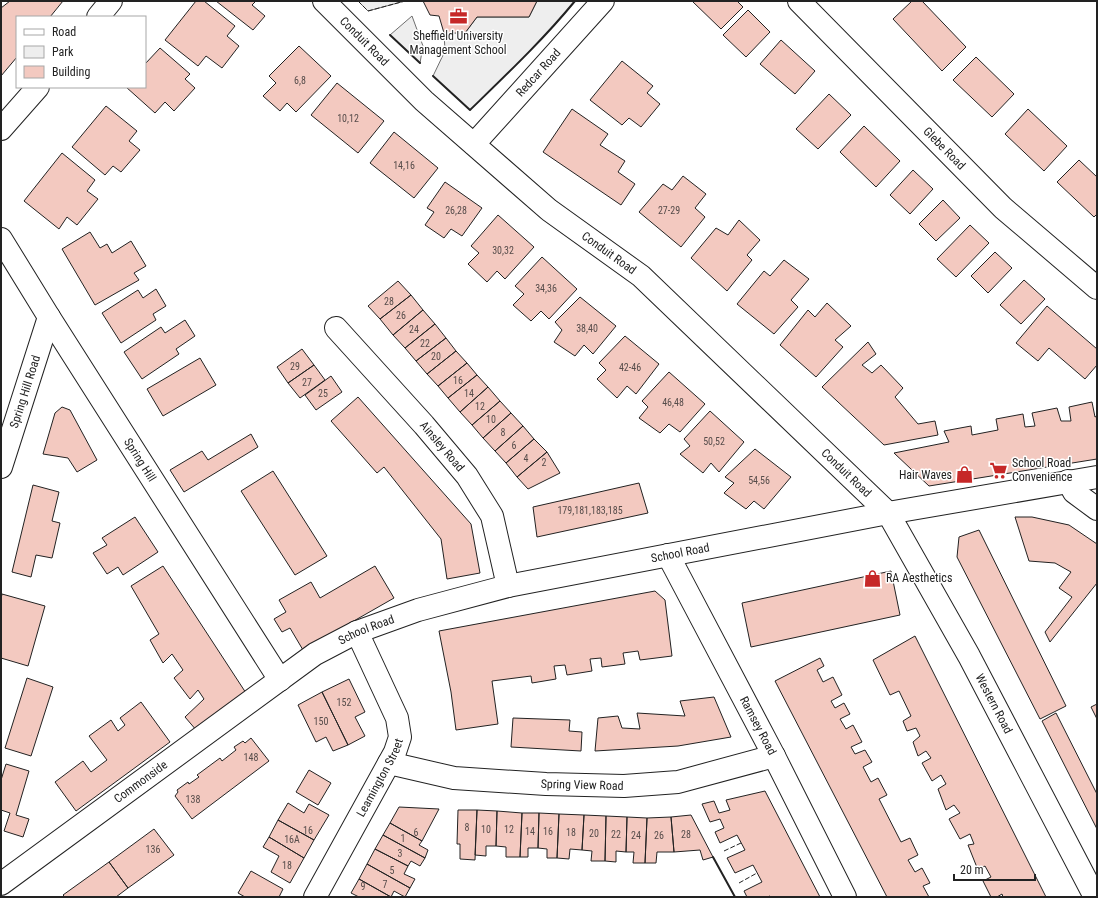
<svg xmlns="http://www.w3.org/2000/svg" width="1098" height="898" font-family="'Roboto Condensed',sans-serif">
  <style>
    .green { fill: #eee; stroke: #6f6f6f }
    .building { fill: #f3c9c0; stroke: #222 }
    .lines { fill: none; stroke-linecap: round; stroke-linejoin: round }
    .street-casing { stroke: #222; stroke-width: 24 }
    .secondary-casing { stroke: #222; stroke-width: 24 }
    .street { stroke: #fff; stroke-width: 22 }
    .secondary { stroke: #fff; stroke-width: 22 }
    .fence { stroke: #222; stroke-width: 1; stroke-dasharray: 5 2; stroke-linecap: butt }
    .wall { stroke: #222; stroke-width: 2 }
    .labels { text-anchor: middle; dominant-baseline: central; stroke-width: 3; stroke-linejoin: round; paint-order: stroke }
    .number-label { font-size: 10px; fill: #564c4a }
    .poi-label { font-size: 12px; fill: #222; stroke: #fff; text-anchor: start }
    .street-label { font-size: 12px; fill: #222; stroke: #fff }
  </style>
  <rect width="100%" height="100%" fill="#fff"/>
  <path class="green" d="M358 1H405L368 11Z
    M537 1H575C543 40 506 75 470 110L433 76 445 51 444 33H465L477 17H529Z
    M412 16 423 46 420 63 390 35Z"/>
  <path class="building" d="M10 1H63L50 17H17V57L1 76V8Z
    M196 1H204L235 26 227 36 239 46 222 68 206 56 198 66 165 40Z
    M216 1H256L252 5 265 16 253 30Z
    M423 1H537L529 17H477L465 33H444L439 16 430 15Z
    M692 1H737L743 7 721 29Z
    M912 1H922L966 47 942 71 893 19Z
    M748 10 770 32 746 57 723 35Z
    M781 40 815 71 795 94 760 64Z
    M299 46 331 76 296 112 287 103 280 111 263 96 276 83 269 76Z
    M160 48 190 74 185 79 195 88 174 111 165 102 155 113 126 87H145V64Z
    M976 57 1014 94 992 117 953 80Z
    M622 61 653 86 647 93 660 104 641 127 629 118 622 125 590 100Z
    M337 83 384 121 358 153 311 115Z
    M829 94 851 115 818 149 796 129Z
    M106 106 137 131 129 141 140 150 121 172 113 166 105 175 72 147Z
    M572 109 608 134 600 145 625 161 618 172 635 184 621 205 543 152Z
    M1028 109 1067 146 1044 171 1005 134Z
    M864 126 900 161 876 187 840 152Z
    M394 132 438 168 414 198 370 163Z
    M62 153 95 180 87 191 98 199 77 225 67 217 59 229 24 201Z
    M1079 160 1097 177V214L1094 217 1057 182Z
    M913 170 933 189 910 214 890 195Z
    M683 176 706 194 695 208 705 217 681 247 639 212 663 184 672 190Z
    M445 182 482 208 462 236 451 229 444 238 425 225 434 212 427 208Z
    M943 200 960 218 936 241 919 224Z
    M498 215 534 247 505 279 497 271 487 282 468 264 479 253 471 246Z
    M739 220 760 240 747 255 752 260 727 291 691 258 716 228 728 235Z
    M970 225 989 243 956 277 937 259Z
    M90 232 100 248 107 244 112 253 131 241 146 266 134 273 139 280 95 305 62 249Z
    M995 252 1012 268 988 293 971 276Z
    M542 257 577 289 549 319 541 311 531 321 513 305 524 294 515 286Z
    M784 260 809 279 791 300 798 307 774 334 737 304 764 271 770 276Z
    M1024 280 1045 299 1021 324 1000 305Z
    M398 281 411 295 380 319 368 306Z
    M156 289 166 306 153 314 156 320 121 343 102 313 138 290 143 298Z
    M411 295 423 310 393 335 380 319Z
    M580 297 616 326 593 354 584 345 575 356 554 342 562 330 555 322Z
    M827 303 851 326 835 340 843 347 816 377 780 345 808 310 815 317Z
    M1047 306 1097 349V365L1085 379 1049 348 1038 361 1016 343Z
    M423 310 435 324 405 348 393 335Z
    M185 320 195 336 176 349 179 354 142 379 124 352 161 327 165 333Z
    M435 324 446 338 416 361 405 348Z
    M625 336 659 364 636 394 627 386 617 398 597 379 606 370 599 363Z
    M446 338 456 351 427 374 416 361Z
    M868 342 876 354 862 365 872 373 881 365 903 388 895 397 918 424 935 421 938 435 884 445 822 387Z
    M302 349 314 365 288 383 277 367Z
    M456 351 467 363 438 386 427 374Z
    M200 358 216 385 163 416 147 389Z
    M467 363 477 375 448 398 438 386Z
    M314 365 325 380 300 398 288 383Z
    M669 372 705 404 680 432 669 424 660 433 639 418 648 407 642 401Z
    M477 375 488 387 460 412 448 398Z
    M331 376 342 392 316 410 305 395Z
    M488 387 500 401 472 425 460 412Z
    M358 397 471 524 480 573 447 579 441 539 384 467 377 473 331 421Z
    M500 401 511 413 483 438 472 425Z
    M1092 402 1095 417 1097 416V459L929 486 894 453 949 442 944 431 971 426 972 435 998 430 996 419 1023 414 1025 427 1035 426 1032 413 1057 408 1061 421H1071L1069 407Z
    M62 407 70 410 97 460 77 472 68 458 43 454 55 413Z
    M710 411 744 442 719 472 711 463 703 473 680 454 690 446 684 439Z
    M511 413 523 426 495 451 483 438Z
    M523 426 534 439 506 463 495 451Z
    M251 434 258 447 184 492 170 470 202 451 208 460Z
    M534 439 547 452 517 477 506 463Z
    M755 449 791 477 764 509 754 501 746 509 724 493 734 483 725 477Z
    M547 452 560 473 528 489 517 477Z
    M273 471 327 556 295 575 241 491Z
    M639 483 648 513 537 537 533 507Z
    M33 485 59 492 52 521 60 523 52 558 36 555 31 577 12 572Z
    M135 517 158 552 123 575 118 567 107 574 93 553 107 545 102 538Z
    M1015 517H1032L1069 525 1097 544V583L1050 642 1045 632 1072 597 1059 588 1071 572 1055 563 1029 561Z
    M979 530 1066 706 1040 719 957 557 959 537Z
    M163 566 246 693 197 731 185 717 204 699 198 690 190 699 174 678 183 670 172 654 163 663 150 640 159 634 131 586Z
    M375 566 394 598 303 650 290 628 282 632 274 619 286 612 279 600 311 582 320 598Z
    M891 571 900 615 751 647 742 603Z
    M655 591 665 600 672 656 640 660 638 651 623 653 625 664 602 667 601 658 590 659 592 671 567 675 565 665 554 666 556 679 532 683 531 676 492 681 498 724 456 730 451 692 439 631Z
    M2 594 45 606 28 666 1 658V599Z
    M915 636 1046 897H1003L1002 894 997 897H991L983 881 991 877 985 866 978 870 968 845 974 844 970 834 960 839 949 819 960 813 954 805 946 810 938 789 946 784 941 775 932 781 922 763 931 758 926 751 918 756 913 742 920 736 916 728 907 731 903 721 911 716 899 691 890 695 873 660Z
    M820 658 824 666 817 670 823 682 833 677 842 695 831 701 835 708 844 703 850 714 840 719 846 729 853 725 862 742 851 747 855 754 865 750 872 762 863 767 871 782 878 778 887 795 879 799 901 842 910 838 918 855 908 860 915 872 922 868 930 883 923 886 929 897H887L775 681Z
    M27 678 53 687 31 756 5 748Z
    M349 679 365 712 355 717 365 736 348 745 322 692Z
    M322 692 348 745 333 751 326 737 316 742 298 705Z
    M714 697 731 737 678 746 595 751 598 718 618 716 622 728 640 729 637 713 685 716 680 701Z
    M141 702 170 742 76 811 55 782 83 761 91 772 107 760 89 736 111 720 118 731 125 725 120 718Z
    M1097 704V719L1091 707Z
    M1056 713 1097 794V829L1042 721Z
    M513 718 570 720 569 731 582 732 581 751 511 747Z
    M251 738 269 761 192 819 175 796 178 792 177 790 188 782 189 784 199 777 197 775 220 758 222 761 236 750 234 747 243 741 245 743Z
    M6 764 29 771 16 815 29 819 23 837 4 831 10 813 1 810V780Z
    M309 770 331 783 318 805 296 792Z
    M765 791 820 897H770V896L767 897H747L744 891 762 882 753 865 735 873 727 858 745 850 737 835 720 843 715 832 724 828 720 819 710 822 702 804 714 801 719 813 730 810 726 800Z
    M288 803 304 813 309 804 329 815 314 840 278 820Z
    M399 807 439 809 422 841 390 823Z
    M458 810H477L475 860 460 859V844H457Z
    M477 810 497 811 496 846H486V856L475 855Z
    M497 811 522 813 520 857H506V847L496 846Z
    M522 813H539L538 848H528V857H520Z
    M539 813 559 814 557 858H547V849L538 848Z
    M559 814 584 815 582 850 570 849 569 859 557 858Z
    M584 815 606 816 605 861H591L592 851 582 850Z
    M691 815 713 857 703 860 700 850 674 852 671 817Z
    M606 816 627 817 626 852 616 851V862L605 861Z
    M627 817 647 818 645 863H633L634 852H626Z
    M671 817 674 852H657L656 863H645L647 818Z
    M278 820 314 840 304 858 269 837Z
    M390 823 422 841 419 845 428 850 425 858 383 835Z
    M154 829 174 855 128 888 109 862Z
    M383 835 425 858 420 866 411 861 408 866 375 849Z
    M269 837 304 858 290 883 271 872 279 856 263 847Z
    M375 849 408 866 404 874 415 879 410 888 367 864Z
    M109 862 128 888 116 897H65L63 895Z
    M367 864 410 888 405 897 394 891 391 897 359 879Z
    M251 871 283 889 279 897H245L238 893Z
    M359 879 391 897H359L351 893Z"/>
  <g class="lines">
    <defs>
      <g id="street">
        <path id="s1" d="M324 1 424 101 549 210 641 276 888 513 969 656 1095 897"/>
        <path id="s2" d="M799 1 1003 208 1097 288"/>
        <path id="s3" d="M474 144 603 1"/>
        <path id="s4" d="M1 239 49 317 280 680"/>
        <path id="s5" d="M336 328 424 425 467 476 492 516 508 586"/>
        <path id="s6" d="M1 467 49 317"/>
        <path d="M1068 481 1074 492 1097 509"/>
        <path id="s7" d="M668 555 774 756 845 897"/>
        <path id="s8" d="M389 763 454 778 546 784 624 786 678 782 774 756"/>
        <path id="s9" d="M1 884 315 654 357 632 418 610 508 586 888 513 1097 477"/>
        <path id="s10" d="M315 897 395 752 400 737 397 718 357 632"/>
      </g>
      <path id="secondary" d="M98 17 111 1
        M1 129 38 87"/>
    </defs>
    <use href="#street" class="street-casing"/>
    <use href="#secondary" class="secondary-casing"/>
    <use href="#street" class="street"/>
    <use href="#secondary" class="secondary"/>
    <path class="fence" d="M358 1 368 11 405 1
      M724 851 741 843
      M739 883 757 873"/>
    <path class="wall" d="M390 35 420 63
      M433 76 470 110C506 75 543 40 575 1
      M713 857 735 897"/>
  </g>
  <defs>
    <symbol id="office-bare" viewBox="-9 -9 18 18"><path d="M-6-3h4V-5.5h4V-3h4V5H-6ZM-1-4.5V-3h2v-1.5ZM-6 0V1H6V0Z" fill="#c62828" stroke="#fff" stroke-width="2.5" paint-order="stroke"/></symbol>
    <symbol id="supermarket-bare" viewBox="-9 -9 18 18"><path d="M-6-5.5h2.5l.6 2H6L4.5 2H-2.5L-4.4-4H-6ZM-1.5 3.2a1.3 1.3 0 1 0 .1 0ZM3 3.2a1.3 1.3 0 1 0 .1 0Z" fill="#c62828" stroke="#fff" stroke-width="2.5" paint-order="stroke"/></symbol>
    <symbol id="shop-bare" viewBox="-9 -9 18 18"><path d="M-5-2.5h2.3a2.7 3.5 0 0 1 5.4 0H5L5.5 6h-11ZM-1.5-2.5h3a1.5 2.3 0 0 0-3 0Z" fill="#c62828" stroke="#fff" stroke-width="2.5" paint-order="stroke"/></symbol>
  </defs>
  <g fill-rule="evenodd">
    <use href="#office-bare" x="446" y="4" width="25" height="25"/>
    <use href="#supermarket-bare" x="986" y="458" width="25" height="25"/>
    <use href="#shop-bare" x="952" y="462" width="25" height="25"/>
    <use href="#shop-bare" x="860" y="566" width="25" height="25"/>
  </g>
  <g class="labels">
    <g class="number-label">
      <text x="300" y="80">6,8</text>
      <text x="348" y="118">10,12</text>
      <text x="404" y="165">14,16</text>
      <text x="456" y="210">26,28</text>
      <text x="669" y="210">27-29</text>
      <text x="503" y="250">30,32</text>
      <text x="546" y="288">34,36</text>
      <text x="389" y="301">28</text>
      <text x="401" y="315">26</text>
      <text x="587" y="328">38,40</text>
      <text x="414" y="329">24</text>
      <text x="425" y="343">22</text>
      <text x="436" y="356">20</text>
      <text x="295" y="366">29</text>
      <text x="630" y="367">42-46</text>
      <text x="458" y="380">16</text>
      <text x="307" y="382">27</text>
      <text x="323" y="393">25</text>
      <text x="469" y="393">14</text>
      <text x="673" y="402">46,48</text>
      <text x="480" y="406">12</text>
      <text x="491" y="419">10</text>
      <text x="503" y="432">8</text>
      <text x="714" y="441">50,52</text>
      <text x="514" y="445">6</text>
      <text x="526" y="458">4</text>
      <text x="544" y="462">2</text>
      <text x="759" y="480">54,56</text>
      <text x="590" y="510">179,181,183,185</text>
      <text x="344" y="702">152</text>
      <text x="321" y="721">150</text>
      <text x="251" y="757">148</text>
      <text x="193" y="799">138</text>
      <text x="467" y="827">8</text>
      <text x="486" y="829">10</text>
      <text x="509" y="829">12</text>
      <text x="308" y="830">16</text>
      <text x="530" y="831">14</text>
      <text x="548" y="831">16</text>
      <text x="416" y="832">6</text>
      <text x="571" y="832">18</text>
      <text x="594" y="833">20</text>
      <text x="616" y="834">22</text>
      <text x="686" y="834">28</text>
      <text x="636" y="835">24</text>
      <text x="659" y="835">26</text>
      <text x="403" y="838">1</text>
      <text x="292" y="839">16A</text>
      <text x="153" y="849">136</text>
      <text x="400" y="853">3</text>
      <text x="287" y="865">18</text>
      <text x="392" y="870">5</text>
      <text x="385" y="884">7</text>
      <text x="363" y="886">9</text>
    </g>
    <g class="poi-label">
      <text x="458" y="36" text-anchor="middle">Sheffield University<tspan x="458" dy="14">Management School</tspan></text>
      <text x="1012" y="463">School Road<tspan x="1012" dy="14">Convenience</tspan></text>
      <text x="952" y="475" text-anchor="end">Hair Waves</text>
      <text x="886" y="578">RA Aesthetics</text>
    </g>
    <g class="street-label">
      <text stroke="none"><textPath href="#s1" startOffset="57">Conduit Road</textPath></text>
      <text stroke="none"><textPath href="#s3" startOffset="96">Redcar Road</textPath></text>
      <text stroke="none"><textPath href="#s2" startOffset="207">Glebe Road</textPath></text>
      <text stroke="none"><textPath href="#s1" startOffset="381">Conduit Road</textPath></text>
      <text stroke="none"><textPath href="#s6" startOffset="79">Spring Hill Road</textPath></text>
      <text stroke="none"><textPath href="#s5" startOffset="159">Ainsley Road</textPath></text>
      <text stroke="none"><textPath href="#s4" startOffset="261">Spring Hill</textPath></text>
      <text stroke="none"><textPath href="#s1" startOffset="705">Conduit Road</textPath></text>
      <text stroke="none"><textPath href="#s9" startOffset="770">School Road</textPath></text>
      <text stroke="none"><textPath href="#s9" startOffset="446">School Road</textPath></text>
      <text stroke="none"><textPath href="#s1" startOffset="981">Western Road</textPath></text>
      <text stroke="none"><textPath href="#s7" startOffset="193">Ramsey Road</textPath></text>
      <text stroke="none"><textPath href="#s10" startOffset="136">Leamington Street</textPath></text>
      <text stroke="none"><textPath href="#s9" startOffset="173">Commonside</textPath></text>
      <text stroke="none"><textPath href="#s8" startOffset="195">Spring View Road</textPath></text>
    </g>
  </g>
  <rect width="1098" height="898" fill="none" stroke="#222222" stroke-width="4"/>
  <rect x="16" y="16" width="130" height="72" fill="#ffffff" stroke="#a7a7a7"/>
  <rect x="24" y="29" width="20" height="6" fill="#ffffff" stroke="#a7a7a7"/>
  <text x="52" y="36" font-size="12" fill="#222222">Road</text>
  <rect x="24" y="46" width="20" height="12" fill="#eeeeee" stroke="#a7a7a7"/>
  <text x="52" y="56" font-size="12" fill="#222222">Park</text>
  <rect x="24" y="66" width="20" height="12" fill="#f3c9c0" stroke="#a7a7a7"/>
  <text x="52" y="76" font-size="12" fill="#222222">Building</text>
  <path d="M954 874v6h81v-6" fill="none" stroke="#222222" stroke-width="2"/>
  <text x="960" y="874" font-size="12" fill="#222222" stroke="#ffffff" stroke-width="3" paint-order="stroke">20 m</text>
</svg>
